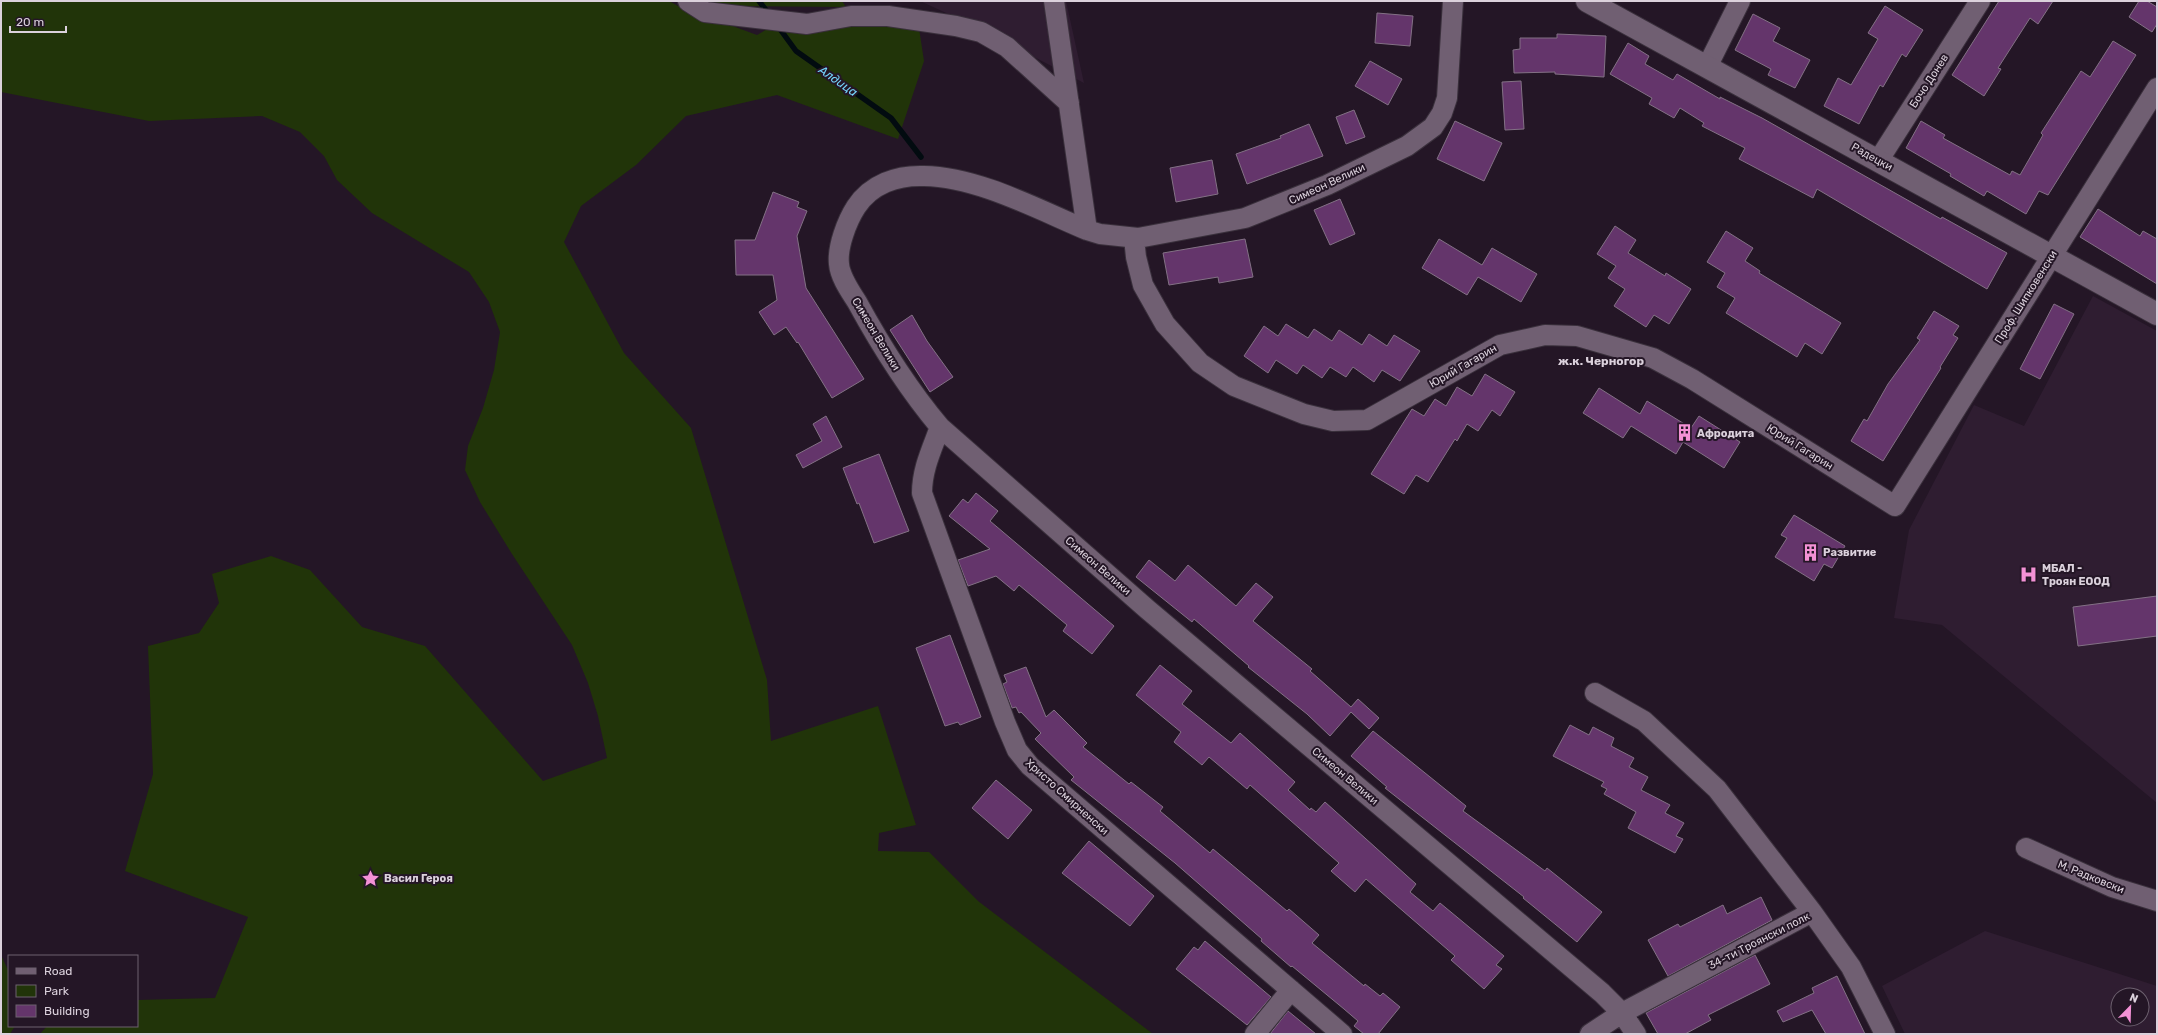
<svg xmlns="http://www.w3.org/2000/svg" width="2158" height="1035" font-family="Rubik,sans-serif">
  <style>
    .built { fill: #2f1d31; fill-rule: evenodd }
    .green { fill: #213409 }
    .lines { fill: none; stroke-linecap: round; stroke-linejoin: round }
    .stream { stroke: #020b10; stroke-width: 5.5 }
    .building { fill: #64356b; stroke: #837185 }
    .minor-casing { stroke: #3a303c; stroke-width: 22 }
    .tertiary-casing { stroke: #3a303c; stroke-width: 24 }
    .minor { stroke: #705f72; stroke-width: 20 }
    .tertiary { stroke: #705f72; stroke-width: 22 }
    .labels { text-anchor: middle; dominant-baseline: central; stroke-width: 4; stroke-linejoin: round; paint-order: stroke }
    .street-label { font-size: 11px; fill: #dbd1dc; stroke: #241626 }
    .poi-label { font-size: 11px; font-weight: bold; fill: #dbd1dc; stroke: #241626; text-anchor: start }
    .water-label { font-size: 12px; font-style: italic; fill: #75d5fc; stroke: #241626 }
    .neighbourhood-label { font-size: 12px; font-weight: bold; fill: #dbd1dc; stroke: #241626 }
  </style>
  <rect width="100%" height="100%" fill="#241626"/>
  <path class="built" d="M920 1H1066L1084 83 977 27Z
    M2093 296 2157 331V803L1942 625 1894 618 1909 530 1974 405 2024 426Z
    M1985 931 2157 986V1034H1905L1882 986ZM2118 995H2142V1019H2118Z"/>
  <path class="green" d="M1 1H669L678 6 757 35 769 28 917 15 924 61 898 139 777 95 686 116 636 165 581 206 564 242 624 353 691 428 767 680 771 741 878 706 916 825 879 833 878 851 929 852 978 901 1153 1034H40L47 1026H137V1000L215 998 248 917 125 871 153 774 148 646 199 633 219 603 212 574 271 556 310 570 362 627 425 646 543 781 607 758 598 716 588 683 572 645 512 554 480 502 465 470 468 446 483 408 494 370 500 332 489 302 469 272 372 213 337 180 324 156 300 132 262 116 149 121 1 92Z
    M707 1H842L846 7 725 6Z
    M1 955 9 972V1026H15L10 1034H1Z"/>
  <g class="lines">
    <path class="stream" d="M759 1 769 14
      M777 25 796 51 891 118 921 157"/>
  </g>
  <path class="building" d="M1999 1H2053L2038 24 2030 18 1998 68 2001 69 1984 96 1952 75Z
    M2139 1H2147L2157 7V24L2152 32 2129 17Z
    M1885 6 1923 30 1906 57 1902 54 1883 87 1880 85 1859 124 1824 106 1838 78 1851 85 1878 39 1868 33Z
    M1377 13 1413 16 1410 46 1375 43Z
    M1753 14 1780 28 1773 41 1810 60 1795 88 1768 75 1771 69 1735 50Z
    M1557 34 1606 36 1604 77 1555 74V72L1514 73 1513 50 1520 49V38H1557Z
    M2113 41 2136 55 2048 195 2039 191 2026 214 1987 191 1984 196 1950 176 1951 174 1906 148 1921 121 1945 135 1943 138 2010 175 2012 171 2020 175 2043 135 2041 133 2081 71 2090 77Z
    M1628 43 1649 56 1645 64 1673 80 1677 74 1720 99V97L1762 118 1941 219 1942 217 2007 253 1987 289 1817 189 1813 198 1739 159 1745 148 1702 126 1704 123 1680 108 1674 118 1649 104 1652 98 1610 74Z
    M1370 61 1402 79 1388 105 1355 86Z
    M1521 81 1524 129 1505 130 1502 82Z
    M1354 110 1365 137 1346 144 1336 117Z
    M1455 121 1502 143 1484 181 1437 159Z
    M1309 124 1323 156 1247 184 1236 154 1281 138 1280 136Z
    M1212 160 1218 194 1176 202 1170 168Z
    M773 192 799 202 797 207 807 211 797 236 806 288 864 379 832 398 798 342 797 343 786 327 774 335 759 312 777 300 773 275H736L735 240H755Z
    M1340 199 1355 234 1330 245 1314 210Z
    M2098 209 2140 236 2143 231 2157 239V284L2080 237Z
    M1615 226 1636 240 1628 253 1665 276 1666 273 1691 289 1669 324 1654 315 1646 327 1614 306 1625 289 1608 278 1616 266 1597 254Z
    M1726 231 1753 248 1745 261 1760 271 1759 273 1841 323 1822 354 1805 343 1797 357 1726 313 1735 298 1717 287 1725 273 1707 262Z
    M1245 239 1253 277 1219 283 1218 277 1169 285 1163 253Z
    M1439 239 1482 265 1492 248 1537 274 1521 302 1478 277 1467 295 1422 268Z
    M2054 304 2074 314 2040 379 2020 369Z
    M1934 311 1959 326 1953 335 1958 338 1940 367 1941 368 1883 461 1851 441 1864 419 1867 421 1888 384 1920 340 1917 338Z
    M912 315 927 341 953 377 930 392 890 330Z
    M1286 324 1308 338 1314 329 1332 341 1339 330 1362 345 1369 334 1387 346 1394 335 1420 351 1400 381 1382 370 1374 382 1353 367 1346 377 1330 367 1322 378 1303 365 1297 374 1276 360 1268 373 1244 356 1264 326 1278 336Z
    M1485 374 1515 392 1500 416 1492 410 1478 431 1467 424 1457 441 1455 439 1428 482 1416 475 1404 494 1371 474 1412 409 1424 416 1435 399 1446 406 1457 387 1472 396Z
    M1599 388 1640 414 1647 401 1691 428 1699 416 1740 442 1724 468 1683 442 1676 454 1631 426 1623 438 1583 413Z
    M826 416 842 447 803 468 796 455 822 441 813 424Z
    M879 454 909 531 874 543 859 503 857 504 843 468Z
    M976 493 998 511 990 521 1114 626 1092 654 1063 631 1067 625 1019 585 1014 591 996 576 968 586 958 560 990 549 949 516 963 499 968 503Z
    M1794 515 1845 546 1832 568 1824 564 1814 581 1775 557 1787 538 1781 535Z
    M1149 560 1175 581 1188 565 1236 606 1256 583 1273 597 1253 621 1312 669 1310 671 1351 707 1358 699 1379 718 1369 729 1351 712 1330 736 1307 714 1248 667 1249 666 1194 619 1192 622 1136 577Z
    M2157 596V636L2078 646 2073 607Z
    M950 635 981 717 960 725 958 722 945 726 916 648Z
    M1160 665 1192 691 1182 704 1231 743 1240 733 1295 782 1288 790 1310 810 1311 808 1316 812 1325 802 1416 884 1410 892 1433 911 1440 903 1504 956 1496 965 1502 969 1484 989 1451 960 1455 956 1366 879 1355 892 1331 871 1339 863 1250 785 1247 789 1209 757 1202 765 1174 742 1181 732 1136 695Z
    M1026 667 1046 717 1054 710 1087 743 1083 747 1129 784 1131 782 1163 807 1160 811 1210 853 1213 849 1287 911 1289 909 1319 935 1312 943 1364 986 1365 984 1380 996 1383 993 1400 1007 1378 1034H1364L1354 1026 1358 1021 1344 1009 1292 966 1291 967 1261 941 1262 939 1175 863 1071 780 1074 777 1035 739 1041 733 1021 712 1019 713 1016 707 1012 708 1003 684 1007 682 1004 675Z
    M1570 725 1589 735 1593 727 1614 738 1611 746 1634 758 1629 767 1648 777 1641 790 1670 805 1665 813 1684 823 1676 836 1683 839 1675 853 1628 828 1636 812 1604 794 1607 789 1601 786 1604 782 1553 756Z
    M1373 731 1466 806 1463 811 1545 871 1547 868 1602 912 1577 942 1523 898 1524 897 1385 788 1387 787 1351 756Z
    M996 780 1032 810 1008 839 972 808Z
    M1089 841 1154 896 1130 926 1062 873Z
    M1761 897 1772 920 1668 976 1648 940 1678 924 1680 927 1723 905 1727 914Z
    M1205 941 1271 997 1247 1025 1176 969 1194 947 1198 950Z
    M1755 955 1770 984 1708 1015 1711 1020 1685 1034H1658L1646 1013Z
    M1837 976 1865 1034H1826L1812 1010 1783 1022 1777 1011 1814 993 1812 988Z
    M1288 1011 1316 1034H1270Z"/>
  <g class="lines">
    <defs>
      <path id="minor" d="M688 1 705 12 807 24 851 16H888L956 26 981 32 1007 47 1069 103
        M1054 1 1087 230
        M1453 1 1447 98 1442 113 1433 127 1407 146 1327 185 1245 218 1138 238 1100 234 1087 230C1037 209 978 177 924 176 897 175 871 184 856 207 847 221 837 247 839 264 840 277 850 291 857 302 881 346 908 389 940 427L1147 609 1602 993 1622 1013 1636 1034
        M1707 67 1740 1
        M1878 161 1980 1
        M1134 238 1136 257 1143 285 1165 324 1200 363 1234 386 1304 414 1333 421 1367 420 1500 345 1545 335 1577 336 1653 358 1692 379 1895 506 2157 88
        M940 427C932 449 922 469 922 493L1005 722 1017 750 1030 766 1342 1034
        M1595 693 1644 721 1717 789 1812 912
        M2026 848 2112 887 2157 901
        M1255 1034 1291 990
        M1590 1034 1622 1013 1812 912 1851 967 1885 1034"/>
      <path id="tertiary" d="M1587 1 2157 314"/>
    </defs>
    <use href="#minor" class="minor-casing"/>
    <use href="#tertiary" class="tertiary-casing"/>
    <use href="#minor" class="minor"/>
    <use href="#tertiary" class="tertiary"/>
  </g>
  <defs>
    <symbol id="building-bare" viewBox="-9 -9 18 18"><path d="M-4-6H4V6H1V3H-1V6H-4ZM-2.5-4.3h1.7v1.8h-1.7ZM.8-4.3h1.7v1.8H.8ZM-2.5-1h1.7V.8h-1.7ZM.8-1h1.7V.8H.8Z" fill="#f391d5" stroke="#241626" stroke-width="2.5" paint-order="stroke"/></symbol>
    <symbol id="hospital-bare" viewBox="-9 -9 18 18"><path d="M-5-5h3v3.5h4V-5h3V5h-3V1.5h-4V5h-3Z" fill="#f391d5" stroke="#241626" stroke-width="2.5" paint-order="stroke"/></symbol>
    <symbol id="sight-bare" viewBox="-9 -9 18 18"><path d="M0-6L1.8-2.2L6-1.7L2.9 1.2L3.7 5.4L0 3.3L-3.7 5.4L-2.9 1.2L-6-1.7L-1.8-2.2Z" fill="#f391d5" stroke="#241626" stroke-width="2.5" paint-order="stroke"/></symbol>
  </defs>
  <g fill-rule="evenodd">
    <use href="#building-bare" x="1672" y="420" width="25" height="25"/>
    <use href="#building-bare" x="1798" y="540" width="25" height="25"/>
    <use href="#hospital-bare" x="2016" y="562" width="25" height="25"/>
    <use href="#sight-bare" x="358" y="866" width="25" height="25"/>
  </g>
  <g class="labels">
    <g class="street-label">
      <text transform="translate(1929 81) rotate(-57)">Бочо Донев</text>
      <text transform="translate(1872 157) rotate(29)">Радецки</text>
      <text transform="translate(1327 184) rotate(-25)">Симеон Велики</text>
      <text transform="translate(2026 297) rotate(-58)">Проф. Шипковенски</text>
      <text transform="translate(876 334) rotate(59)">Симеон Велики</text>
      <text transform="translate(1463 366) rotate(-30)">Юрий Гагарин</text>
      <text transform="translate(1800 447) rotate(32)">Юрий Гагарин</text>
      <text transform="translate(1098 566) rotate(41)">Симеон Велики</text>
      <text transform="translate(1345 776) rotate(40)">Симеон Велики</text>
      <text transform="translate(1067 797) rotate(42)">Христо Смирненски</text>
      <text transform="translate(2091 877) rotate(22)">М. Радковски</text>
      <text transform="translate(1759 941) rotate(-27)">34-ти Троянски полк</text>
    </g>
    <g class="poi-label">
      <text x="1697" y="433">Афродита</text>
      <text x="1823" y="552">Развитие</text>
      <text x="2042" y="568">МБАЛ -<tspan x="2042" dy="13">Троян ЕООД</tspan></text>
      <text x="384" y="878">Васил Героя</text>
    </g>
    <g class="water-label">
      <text transform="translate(838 81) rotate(35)">Алдица</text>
    </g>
    <g class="neighbourhood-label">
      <text x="1601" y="361">ж.к. Черногор</text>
    </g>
  </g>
  <rect width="2158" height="1035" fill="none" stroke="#dbd1dc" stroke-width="4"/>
  <rect x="8" y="955" width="130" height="72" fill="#241626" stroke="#6d616f"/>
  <rect x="16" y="968" width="20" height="6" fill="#705f72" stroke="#6d616f"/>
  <text x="44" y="975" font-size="12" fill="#dbd1dc">Road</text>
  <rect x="16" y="985" width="20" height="12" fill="#213409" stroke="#6d616f"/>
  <text x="44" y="995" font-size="12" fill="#dbd1dc">Park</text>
  <rect x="16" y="1005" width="20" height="12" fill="#64356b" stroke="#6d616f"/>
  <text x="44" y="1015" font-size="12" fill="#dbd1dc">Building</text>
  <g transform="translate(2130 1007) rotate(23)"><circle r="19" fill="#241626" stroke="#6d616f"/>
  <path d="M0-3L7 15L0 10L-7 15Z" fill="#f391d5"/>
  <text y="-6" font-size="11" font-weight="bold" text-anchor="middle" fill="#dbd1dc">N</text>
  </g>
  <path d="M10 26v6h56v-6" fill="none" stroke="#dbd1dc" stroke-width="2"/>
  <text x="16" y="26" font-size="12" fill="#dbd1dc" stroke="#241626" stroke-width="3" paint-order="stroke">20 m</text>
</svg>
